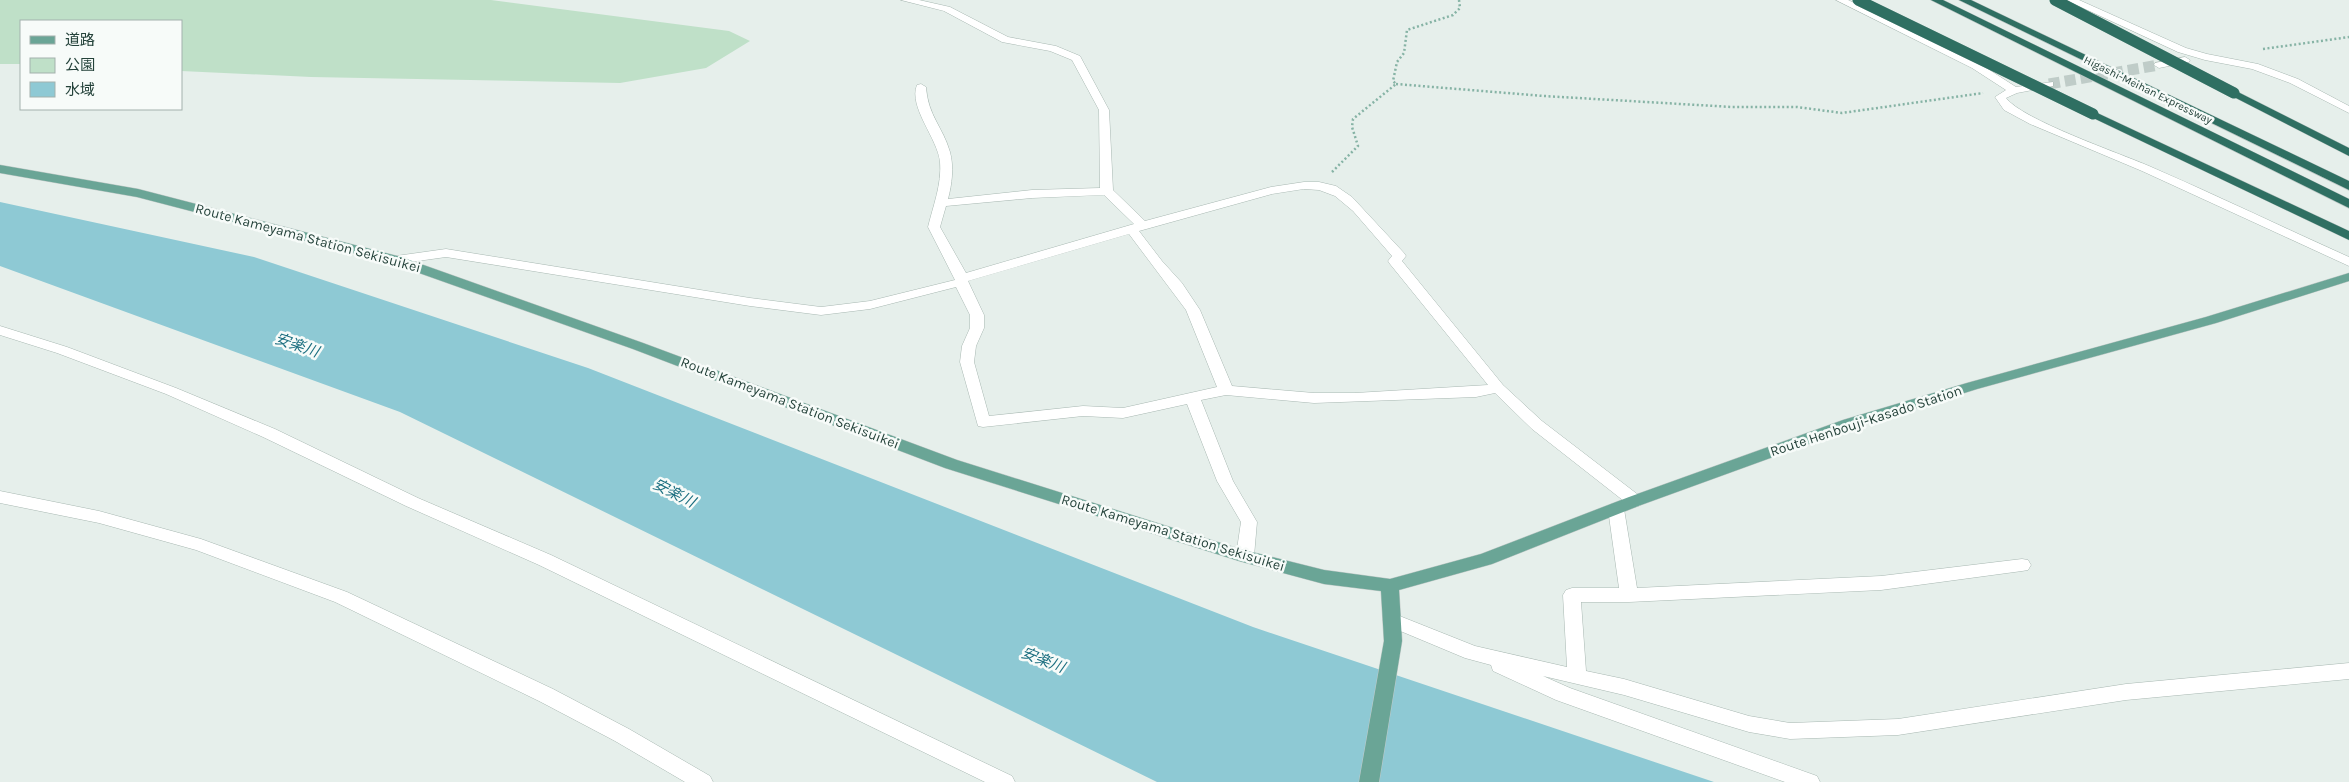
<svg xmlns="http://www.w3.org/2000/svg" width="2349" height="782" font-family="Karla,'Noto Sans JP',sans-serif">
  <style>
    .green { fill: #bfe0c8 }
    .water { fill: #8ec9d4 }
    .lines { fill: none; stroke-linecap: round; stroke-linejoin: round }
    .minor-tunnel { stroke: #bfccc8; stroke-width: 11; stroke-dasharray: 11 5; stroke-linecap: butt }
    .minor-casing { stroke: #a8b8b2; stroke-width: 1 }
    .major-casing { stroke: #c2cac8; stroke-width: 1 }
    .highway-casing { stroke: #c2cac8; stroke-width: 1 }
    .path { stroke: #86b3a5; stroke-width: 2.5; stroke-dasharray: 2 2.5; stroke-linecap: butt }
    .minor { fill: #fff; fill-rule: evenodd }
    .major { fill: #6aa596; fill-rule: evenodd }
    .highway { fill: #2f6f62; fill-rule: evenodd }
    .highway-bridge-casing { stroke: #c2cac8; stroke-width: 11; stroke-linecap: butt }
    .highway-bridge { stroke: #2f6f62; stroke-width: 11 }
    .labels { text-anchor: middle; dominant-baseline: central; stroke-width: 5; stroke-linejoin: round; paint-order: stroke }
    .far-street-label { font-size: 11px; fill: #24423a; stroke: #f7fbf9 }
    .street-label { font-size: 14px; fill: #24423a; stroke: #f7fbf9 }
    .water-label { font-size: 15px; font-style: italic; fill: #1c6f80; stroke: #f7fbf9 }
  </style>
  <rect width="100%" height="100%" fill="#e6efeb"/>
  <path class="green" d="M0 0H491L729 31 750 41 706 68 620 83 311 77 181 71V21H21V64H0Z"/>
  <path class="water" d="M0 202 254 257 588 368 1253 627 1714 782H1157L400 412 0 266Z"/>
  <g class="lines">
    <path class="minor-tunnel" d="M2049 84 2159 65"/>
    <defs>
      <path id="minor" d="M901 0H919L950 7 1008 37 1056 46 1080 56 1109 110 1113 190 1145 221 1271 187 1304 182H1319L1336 186 1352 197 1404 253 1406 256 1402 261 1503 385 1542 421 1641 497 1643 501 1641 505 1635 507 1629 505 1532 429 1495 393 1476 397 1314 403 1226 395 1201 400 1233 481 1257 522 1254 556 1251 560 1245 562 1239 560 1236 556 1241 522 1217 481 1187 404 1123 418 1083 416 983 427 978 426 960 362 962 346 970 328V315L956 287 870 309 821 315 750 306 446 257 396 264 389 260 396 256 446 249 750 298 821 307 870 301 955 280 928 227C933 206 942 184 940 162 938 139 908 107 917 85L921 84 926 87C928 116 943 127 950 152 954 167 952 184 948 199L1032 190 1100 188 1099 110 1072 60 1050 51 1002 42 944 11ZM1304 189 1319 190 1335 196 1353 211 1392 256 1388 261 1390 264 1488 385 1355 393H1314L1232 386 1200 310 1182 283 1162 261 1139 231 1272 194ZM1104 195 1134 224 966 273 940 227 946 206 1032 198ZM1129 234 1186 310 1217 387 1123 408 1083 406 989 416 974 362 976 346 984 328V315L968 281Z
        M1836 0H1848L1980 64 2016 87 2053 82V86L2017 93 2006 98C2023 120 2119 153 2149 166 2216 195 2282 227 2349 257V266L2142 171 2030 124 2004 110 1995 97 2006 90 1972 68Z
        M2066 0H2079L2186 48 2207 54 2258 64 2298 79 2349 106V113L2290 83 2252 69 2205 60 2178 52Z
        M2185 57 2190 60 2189 62 2159 68 2154 65 2155 63Z
        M0 326 67 347 176 388 275 429 418 498 551 555 1012 776 1015 782H985L539 565 406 506 263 437 166 394 57 353 0 335Z
        M0 491 99 511 201 539 347 592 553 689 629 729 710 776 713 782H685L615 741 539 701 335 602 196 550 99 523 0 503Z
        M1616 503 1622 505 1624 509 1637 588 1881 576 2022 559 2028 560 2031 565 2028 570 2022 571 1881 590 1629 602H1581L1586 671 1624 679 1749 716 1790 723 1898 719 2126 684 2349 663V679L2126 700 1898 735 1790 739 1749 732 1624 695 1543 676 1570 688 1817 776 1820 782H1785L1556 700 1493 671 1491 665 1465 658 1386 625 1383 620 1386 615 1392 613 1475 646 1567 667 1563 595 1566 590 1572 588H1619L1608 509 1610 505Z"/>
      <path id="major" d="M0 165 138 189 401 257 643 343 957 460 1240 549 1324 570 1390 579 1481 554 1629 497 1843 420 1967 383 2206 317 2349 273V281L2216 323 1977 389 1853 428 1641 505 1492 564 1399 590 1402 641 1379 782H1359L1384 641 1381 591 1324 584 1239 561 945 468 633 349 391 263 137 197 0 173Z"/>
      <path id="highway" d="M1931 0H1943L2349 199V208Z
        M1959 0H1971L2349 181V190Z
        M2234 90 2349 148V156L2230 95 2229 93Z
        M2093 111 2349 231V240L2089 116V112Z"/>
    </defs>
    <use href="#minor" class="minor-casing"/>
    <use href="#major" class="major-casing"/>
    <use href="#highway" class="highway-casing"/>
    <path class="path" d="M2263 49 2349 37
      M1396 84 1544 96 1732 107H1797L1842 113 1983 93
      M1332 172 1358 146 1352 127 1353 119 1396 84 1393 81 1397 62 1404 53 1407 30 1453 15 1460 8 1459 0"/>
    <use href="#minor" class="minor"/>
    <use href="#major" class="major"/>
    <use href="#highway" class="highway"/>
    <defs>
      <path id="highway-bridge" d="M1858 0 2093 114
        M2055 0 2234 93"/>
    </defs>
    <use href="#highway-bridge" class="highway-bridge-casing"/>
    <use href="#highway-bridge" class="highway-bridge"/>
  </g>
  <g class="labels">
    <g class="far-street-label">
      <text transform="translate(2148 90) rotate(26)">Higashi-Meihan Expressway</text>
    </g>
    <g class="street-label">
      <text transform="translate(308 238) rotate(15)">Route Kameyama Station Sekisuikei</text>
      <text transform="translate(790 403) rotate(21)">Route Kameyama Station Sekisuikei</text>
      <text transform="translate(1866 421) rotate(-18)">Route Henbouji-Kasado Station</text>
      <text transform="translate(1173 533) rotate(17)">Route Kameyama Station Sekisuikei</text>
    </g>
    <g class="water-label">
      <text transform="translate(297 345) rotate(19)">安楽川</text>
      <text transform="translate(674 493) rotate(27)">安楽川</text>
      <text transform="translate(1043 660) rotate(21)">安楽川</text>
    </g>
  </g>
  <rect x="20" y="20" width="162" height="90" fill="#f7fbf9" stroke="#a3b1ad"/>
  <rect x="30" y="36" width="25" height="8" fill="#6aa596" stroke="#a3b1ad"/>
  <text x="65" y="45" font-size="15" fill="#24423a">道路</text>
  <rect x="30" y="58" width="25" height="15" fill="#bfe0c8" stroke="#a3b1ad"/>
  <text x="65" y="70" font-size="15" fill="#24423a">公園</text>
  <rect x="30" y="82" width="25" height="15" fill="#8ec9d4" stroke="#a3b1ad"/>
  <text x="65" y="95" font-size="15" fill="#24423a">水域</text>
</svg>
